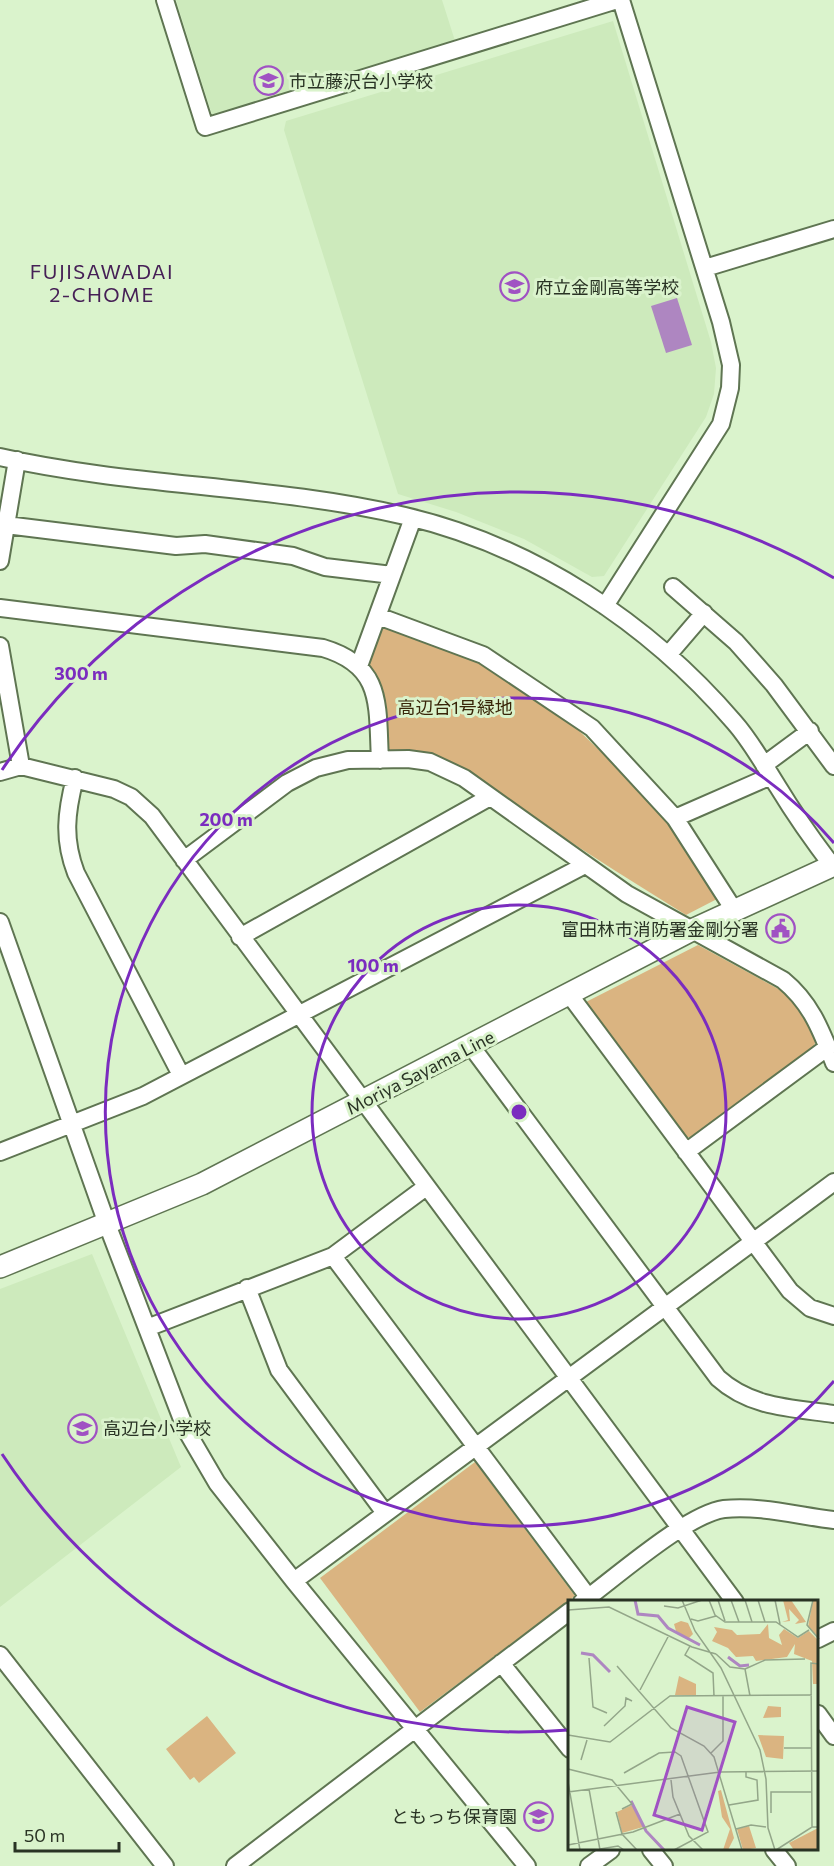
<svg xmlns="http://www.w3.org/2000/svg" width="834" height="1866" font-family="Commissioner,'Noto Sans JP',sans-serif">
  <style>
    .built { fill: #cdeabc }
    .green { fill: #dab481 }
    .water { fill: #ae86c1 }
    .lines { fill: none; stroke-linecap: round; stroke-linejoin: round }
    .minor-casing { stroke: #5f7552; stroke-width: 20 }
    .major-casing { stroke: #5f7552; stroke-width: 24 }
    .minor { stroke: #fff; stroke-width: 16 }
    .major { stroke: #fff; stroke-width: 21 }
    .ring { fill: none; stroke: #7b2cbf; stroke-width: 3 }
    .labels { text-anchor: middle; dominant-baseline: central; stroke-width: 6; stroke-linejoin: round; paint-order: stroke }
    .poi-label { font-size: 18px; fill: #293324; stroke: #daf3cc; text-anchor: start }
    .park-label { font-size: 18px; fill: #382508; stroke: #daf3cc }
    .street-label { font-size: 18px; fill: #293324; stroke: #daf3cc }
    .neighbourhood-label { font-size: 20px; letter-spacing: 1.5px; fill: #462056; stroke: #daf3cc }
    .inset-river { fill: none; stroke: #ae86c1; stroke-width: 3 }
    .inset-road { fill: none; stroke: #93a689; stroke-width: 1.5 }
    .view { fill: #a052c3; fill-opacity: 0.15; stroke: #a052c3; stroke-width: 3 }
    .inset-edge { fill: none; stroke: #293324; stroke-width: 3 }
    .centre { fill: #7b2cbf; stroke: #daf3cc; stroke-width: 3 }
    .ring-label { font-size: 18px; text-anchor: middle; font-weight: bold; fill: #7b2cbf; stroke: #daf3cc; stroke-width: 6; stroke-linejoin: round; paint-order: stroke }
  </style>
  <rect width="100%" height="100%" fill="#daf3cc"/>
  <path class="built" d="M176 0H442L456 44 213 118Z
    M613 21 711 342 716 368 714 394 706 417 604 576 592 577 524 539 456 512 398 494 284 130 286 121Z
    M92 1254 181 1467 0 1607V1289Z"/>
  <path class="green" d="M381 626 482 661 573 725 625 775 674 830 717 899 686 915C639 886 592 856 546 826 495 793 452 750 388 750L384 695 368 666Z
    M698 945 784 992 797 1003 817 1037 813 1049 692 1137H681L584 1003Z
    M475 1462 575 1596 420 1712 320 1578Z
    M207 1716 236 1753 199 1783 194 1777 190 1780 166 1749Z"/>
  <path class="water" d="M677 298 692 345 666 353 651 306Z"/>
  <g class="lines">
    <defs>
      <path id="minor" d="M165 0 205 127 617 0
        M705 268 834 229
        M0 457C132 487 273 485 405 516 533 546 649 623 734 722 751 741 764 765 778 787 795 815 814 842 834 868
        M6 525 176 546 205 544 293 556 325 567 392 575
        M0 561 17 460
        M673 587 736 642 774 685 834 766
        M605 606 721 424 730 388 731 365 721 322 621 0
        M0 608 323 648C384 666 377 706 380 760
        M378 616 483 655 592 728 675 818 734 910
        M0 646 21 766
        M668 655 704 613
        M359 666 413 518
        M764 765 810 731
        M0 772 21 766 114 789 131 797 152 816 735 1602
        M75 778C66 813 63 839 76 873L181 1075
        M675 818 771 776
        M184 860 287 783 316 768 348 760 408 759 430 762 464 778 627 894 783 980C811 1003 821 1030 834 1063
        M0 922 107 1224 186 1430 217 1483 294 1581 527 1866
        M240 937 490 797
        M569 994 790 1291 810 1308 834 1316
        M471 1046 718 1378C751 1408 792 1408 834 1414
        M0 1152 143 1096 585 865
        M686 1152 828 1047
        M333 1256 592 1602
        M247 1288 279 1370 385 1513
        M147 1328 333 1256 426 1187
        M294 1581 834 1182
        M582 1602C615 1578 687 1514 724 1509 759 1505 799 1516 834 1520
        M818 1639 834 1631
        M0 1655 165 1866
        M501 1663 570 1749
        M818 1714 834 1736
        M651 1850 664 1866
        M774 1850 787 1866
        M235 1866 570 1611
        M589 1866 611 1850"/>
      <path id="major" d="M0 1267 202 1184 692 930 834 865"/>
    </defs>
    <use href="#minor" class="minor-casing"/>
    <use href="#major" class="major-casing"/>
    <use href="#minor" class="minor"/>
    <use href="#major" class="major"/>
  </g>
  <g class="ring">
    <circle cx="519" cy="1112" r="207"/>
    <path d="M834 1381A414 414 0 1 1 834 843"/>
    <path d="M568 1730A620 620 0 0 1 2 1454M2 770A620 620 0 0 1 834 578"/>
  </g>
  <defs>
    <symbol id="school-ring" viewBox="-11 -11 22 22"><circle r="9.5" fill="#daf3cc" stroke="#a052c3" stroke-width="1.5"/><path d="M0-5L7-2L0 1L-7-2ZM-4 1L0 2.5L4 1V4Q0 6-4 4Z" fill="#a052c3"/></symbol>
    <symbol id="civic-ring" viewBox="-11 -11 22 22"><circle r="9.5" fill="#daf3cc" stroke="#a052c3" stroke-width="1.5"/><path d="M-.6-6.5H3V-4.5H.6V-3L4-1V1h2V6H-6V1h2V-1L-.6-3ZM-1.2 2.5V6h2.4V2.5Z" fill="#a052c3"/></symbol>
  </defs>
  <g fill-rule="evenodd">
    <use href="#school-ring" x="252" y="64" width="33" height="33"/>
    <use href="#school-ring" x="498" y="270" width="33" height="33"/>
    <use href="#civic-ring" x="764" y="912" width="33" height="33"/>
    <use href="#school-ring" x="66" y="1412" width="33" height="33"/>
    <use href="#school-ring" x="522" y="1800" width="33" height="33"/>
  </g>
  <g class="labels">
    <g class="poi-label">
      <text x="289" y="81">市立藤沢台小学校</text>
      <text x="535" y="287">府立金剛高等学校</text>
      <text x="759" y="929" text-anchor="end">富田林市消防署金剛分署</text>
      <text x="103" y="1428">高辺台小学校</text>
      <text x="517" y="1816" text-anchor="end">ともっち保育園</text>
    </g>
    <g class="park-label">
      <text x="455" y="707">高辺台1号緑地</text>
    </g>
    <g class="street-label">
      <text transform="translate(420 1072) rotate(-27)">Moriya Sayama Line</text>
    </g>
    <g class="neighbourhood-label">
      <text x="102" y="271">FUJISAWADAI<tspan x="102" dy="23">2-CHOME</tspan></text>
    </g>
  </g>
  <g transform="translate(568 1600)">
    <rect width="250" height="250" fill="#daf3cc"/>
    <path d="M215 0H223L238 22 227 24 231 20 221 9 222 21 214 22 220 20ZM245 0H250V37L240 27ZM113 21 120 23 125 34 120 39 108 31 106 24ZM200 24 201 38 214 45 211 35 216 29 230 38 241 31 250 40V84H245L244 61 226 54 227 44 219 57 188 61 185 56 168 57 160 48 144 41 149 32 146 27 164 30 169 35 192 34ZM111 76 128 84V95H107ZM200 106 213 107V117L195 118ZM190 135 216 136 215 159 198 157ZM153 190 166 238 160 250H155L162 229 154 217 150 191ZM64 205 75 227 54 233 49 212ZM181 226 188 248 175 250 169 229ZM250 228V250H226L221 243Z" fill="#dab481"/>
    <path class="inset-river" d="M67 0 70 14 90 16 100 28 132 45M13 53 25 55 42 72M160 57 172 66 181 65M63 201 78 231 96 250"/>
    <path class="inset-road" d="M114 0 127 31 153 68 192 150 198 179 200 228 207 250M141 0 147 15 157 22H208L230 37 241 30M150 0 157 21M163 0 171 22M177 0 184 22M190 0 197 22M207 0 212 24M245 0 239 25 251 39M96 6 110 8 134 0M0 10 41 7 124 47 148 54M123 19 130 21 148 16M122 46 117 55 145 73 146 96M148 54 162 67 177 69M21 58 25 107 39 113M49 66 103 128 136 146 146 157 174 250M177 69 197 60 237 59M177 69 182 96M72 90 101 35M36 126 57 106 58 98 64 101M0 135 42 142 102 96 244 95M216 148H244M143 153 155 141V96M13 160 19 140M0 169 44 180 64 204 54 209M56 173 91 153 107 152 113 156 140 232 106 250M103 180 105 197 121 236 135 250M0 182 12 250M21 189 32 250M0 192 152 172 251 171M161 205 190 200 189 180 178 177V172M48 212 54 234 69 250M203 213V192H244M244 227 243 63 251 64M168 229 183 225 198 227M0 245 65 232 112 214M32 249 50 246 56 250M208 250 244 227H251"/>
    <path class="view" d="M119 107 167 122 134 230 86 215Z"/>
    <rect width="250" height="250" class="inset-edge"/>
  </g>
  <circle cx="519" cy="1112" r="9" class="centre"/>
  <g class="ring-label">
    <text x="81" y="680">300 m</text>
    <text x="226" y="826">200 m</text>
    <text x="373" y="972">100 m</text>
  </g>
  <path d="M15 1842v9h104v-9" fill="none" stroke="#293324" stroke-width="3"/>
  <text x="24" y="1842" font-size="18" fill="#293324" stroke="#daf3cc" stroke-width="4.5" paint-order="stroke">50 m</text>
</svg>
